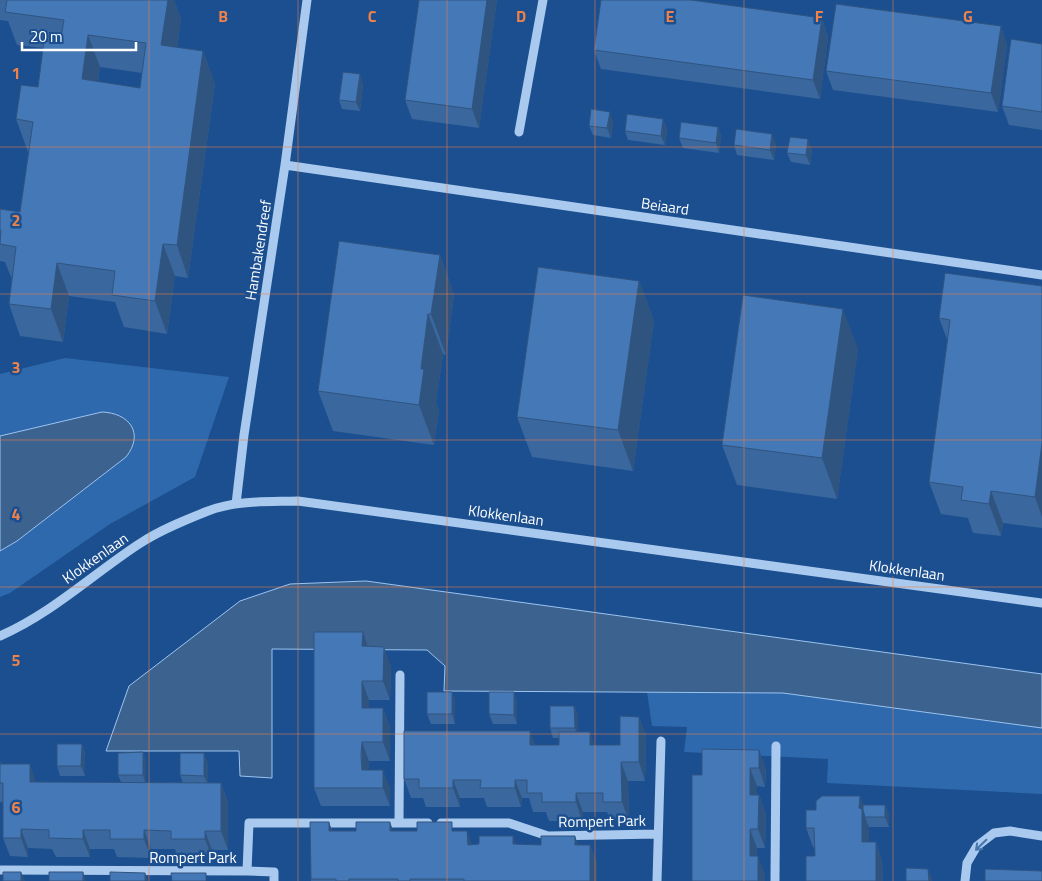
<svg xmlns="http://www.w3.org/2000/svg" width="1042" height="881" font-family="'Titillium Web',sans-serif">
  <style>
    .green { fill: #2e69ad }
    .water { fill: #3c6290; stroke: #9cc4f0 }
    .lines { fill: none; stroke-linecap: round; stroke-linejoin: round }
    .minor { stroke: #a9c9ee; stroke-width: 9 }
    .wall { fill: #3a679d; fill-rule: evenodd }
    .shaded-wall { fill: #305480 }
    .building { fill: #4478b7; stroke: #305480; fill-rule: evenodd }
    .oneway { stroke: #4674ac }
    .grid { fill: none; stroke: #ee8249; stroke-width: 1; stroke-opacity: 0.55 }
    .labels { text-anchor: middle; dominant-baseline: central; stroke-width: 5; stroke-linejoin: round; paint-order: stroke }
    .street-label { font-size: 15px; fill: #fff; stroke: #1b4f8f }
    .grid-label { font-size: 16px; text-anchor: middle; font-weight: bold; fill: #ee8249; stroke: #1b4f8f; stroke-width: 5; stroke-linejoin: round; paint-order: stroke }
  </style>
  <rect width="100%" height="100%" fill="#1b4f8f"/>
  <path class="green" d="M65 358 229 377 195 477 110 524 10 593 0 597V551L17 541 126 457 102 412 0 436V374Z
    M647 692 783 693 1042 728V794L827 783 828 759 684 752 687 727 652 726Z"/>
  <path class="water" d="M102 412C129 413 145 433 126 457L17 541 0 551V436Z
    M366 581 1042 674V728L783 693 444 691 445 666 427 650 272 649V778L240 776 239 751H106L129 686 240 601 290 584Z"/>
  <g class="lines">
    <path class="minor" d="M519 132 543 0
      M285 165 1042 275
      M236 504 244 435 285 165 307 0
      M0 636C51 614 93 574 139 544 160 530 185 520 208 511 236 500 268 502 298 501L1042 603
      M399 823 400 675
      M441 823H509L548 836 658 834
      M0 870 247 871 249 823H428
      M247 871 274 872V881
      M657 881 661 741
      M775 881 776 746
      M965 881 967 863 977 846 994 833 1010 831 1042 836"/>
  </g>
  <path class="wall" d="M0 0H174L181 19 177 48 203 51 215 84 188 278 175 276 167 334 124 327 115 302 69 296 63 342 20 336 9 304 12 277H11L5 262 0 261V209L20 212 29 152H28L16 119 38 87 43 48 17 45 8 21 0 20ZM100 67 142 73 140 88 98 82Z
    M497 0 479 128 412 119 405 100Z
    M822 18 828 37 820 99 601 69 594 50Z
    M1001 26 1007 45 998 112 833 90 826 71Z
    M1042 44V130L1009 125 1002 106Z
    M363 84 360 111 342 109 339 100Z
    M663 119 667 129 665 145 628 140 625 131Z
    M613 122 611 138 593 135 589 126Z
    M718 127 721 136 719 153 683 148 679 138Z
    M776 144 774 160 737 155 734 145Z
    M812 149 810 165 791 162 787 153Z
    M440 255 454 295 446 355 443 354 436 403 439 410 434 445 333 431 318 391Z
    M639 281 654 321 633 471 532 457 517 417Z
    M1042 286V528L1003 523 1001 536 973 533 968 518 941 514 929 482 948 342 939 318Z
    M858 349 837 499 737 485 722 445Z
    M368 647 391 666 390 700H369V708H383L390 727V761H369L368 770 390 788V806H321L314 788Z
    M452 692 455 701V724H431L427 714Z
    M514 692 517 702V724H493L489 714Z
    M574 706 578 715V732L594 745H620L639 717 646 736 645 781H628L629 821H610L607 812H583L582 821H549L546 812H533L529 798H522L521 807H487L484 798H460V807H426L423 798H411L404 779 535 745H559V738H553L550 728Z
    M82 744 85 754V776H60L57 766Z
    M702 749 766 768 765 787 757 786V795H759L766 814 765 848H757V856L765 875 702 775Z
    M143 752 146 762V783H183L180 775 208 763V783H221L228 802V850H212V858H178L175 849H151V858L117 857 114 849H90V857H56L52 849 28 848V857L10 856 3 838V802H0V761L1 764 36 782H121L118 775Z
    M863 805H885L889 815V827H869V842H876L882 861 883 881H806L815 856V847H813L806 828 816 810Z
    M329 822 332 831H455L472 845H590L597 863V881H311V879Z"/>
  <path class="shaded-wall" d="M168 0H174L181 19 173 78 161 45Z
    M487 0H497L479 128 472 109Z
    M822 18 828 37 820 99 813 80Z
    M1001 26 1007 45 998 112 991 93Z
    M88 35 100 67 94 112 82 79Z
    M203 51 215 84 188 278 177 245Z
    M360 74 363 84 360 111 356 102Z
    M610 112 613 122 611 138 607 128Z
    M663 119 667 129 665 145 661 136Z
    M718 127 721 136 719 153 716 143Z
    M772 134 776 144 774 160 770 150Z
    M808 139 812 149 810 165 806 155Z
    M163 244 175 276 167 334 155 301Z
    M440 255 454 295 446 355 431 314Z
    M57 263 69 296 63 342 51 309Z
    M639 281 654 321 633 471 618 430Z
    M843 309 858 349 837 499 822 458Z
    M428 314 443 354 436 403 439 410 434 445 419 405 421 369Z
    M1042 443V517L1035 497Z
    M991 491 1003 523 1001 536 989 504Z
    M363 632 369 650 362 646Z
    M384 647 391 666 390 700 383 681Z
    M362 681 369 700V727L362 708Z
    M452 692 455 701V724L452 714Z
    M514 692 517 702V724L514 715Z
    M574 706 578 715V738L575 728Z
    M383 708 390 727V761L383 742Z
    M639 717 646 736 645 781 639 762Z
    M530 731 537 750 530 745Z
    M590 732 596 751 590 745Z
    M362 742 369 761 368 788 362 770Z
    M82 744 85 754V776L81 766Z
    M759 750 766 768 765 787 759 768Z
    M143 752 146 762V785L143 775Z
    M204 753 208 763V785L204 776Z
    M621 762 628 781 629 821 622 802Z
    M30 764 36 782H30Z
    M750 768 757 786V814L750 795Z
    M383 770 390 788V806L383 788Z
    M453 780 460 798V807L453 788Z
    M515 780 522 798 521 807 515 788Z
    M221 783 228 802V850L221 831Z
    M576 793 583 812 582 821 576 802Z
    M759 795 766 814 765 848 758 829Z
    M860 796 867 815 865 817 869 827V861L862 842 859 808Z
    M885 805 889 815V827L885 817Z
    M329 822 335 841 329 831Z
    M390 822 397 841 390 831Z
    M21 829 28 848V857L21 838Z
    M750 829 757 848 756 875 750 856Z
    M83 830 90 849V857L83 839Z
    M144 830 151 849V858L144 839Z
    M205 831 212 850V858L205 839Z
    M467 831 474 850 468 845Z
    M513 836 520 854 513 844Z
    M575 836 582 855 575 845Z
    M876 842 882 861 883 881H876Z
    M590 845 597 863V881H590Z
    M758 856 765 875V881H758Z
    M928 869 932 878V881H929Z
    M21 872 25 881H21Z
    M83 872 86 881H83Z
    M145 873 148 881H145Z"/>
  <path class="building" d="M7 0H168L161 45 203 51 177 245 163 244 155 301 112 295 115 271 57 263 51 309 9 304 16 247 0 244 1 230H0V209L20 212 33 122 16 119 21 85 38 87 44 41 60 43 64 20 5 12ZM88 35 146 43 140 88 82 79Z
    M419 0H487L472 109 405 100Z
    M601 0H691L822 18 813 80 594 50Z
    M836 4 1001 26 991 93 826 71Z
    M1011 39 1042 44V112L1002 106Z
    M343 72 360 74 356 102 339 100Z
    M591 109 610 112 607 128 589 126Z
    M627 114 663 119 661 136 625 131Z
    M681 122 718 127 716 143 679 138Z
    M736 129 772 134 770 150 734 145Z
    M790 137 808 139 806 155 787 153Z
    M339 241 440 255 431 314H428L421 369H424L419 405 318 391Z
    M538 267 639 281 618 430 517 417Z
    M945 273 1042 286V443L1035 497 991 491 989 504 961 500 963 487 929 482 950 320 939 318Z
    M743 295 843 309 822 458 722 445Z
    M314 632H363L362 646 384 647 383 681H362V708H383V742H362L361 755 362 770H383V788H314Z
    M427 692H452V714H427Z
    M489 692H514V715L489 714Z
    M550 706H574L575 728H550Z
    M620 716 639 717V762H621L622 802H603V793H576V802H542V793H527V780H515V788H480L481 780H453V788H419V779H404V731H530V745H559V732H590V745H620Z
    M57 744H82L81 766H57Z
    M702 749 759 750V768H750V795H759L758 829H750V856H758V881H692V775H702Z
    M143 752V775H118V753Z
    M180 753H204V776L180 775Z
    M0 761V764H30V782L221 783V831H205V839H171V831L144 830V839H110V830H83V839L49 838V830L21 829V838H3V783H0Z
    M822 796H860L859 808 862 809V842H876V881H806V856H815L814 828H806V810H816V801Z
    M863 805H885V817H865L863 810Z
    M310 822H329V831H356V822H390V831H417V822H452V831H467L468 845 479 844V836H513V844L541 845V836H575V845H590V881H464V879H410V881H398V879H349V881H336V879H311Z
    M906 868 928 869 929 881H906Z
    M985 869 1042 871V881H985Z
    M3 872H21V881H3Z
    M49 872H83V881H49Z
    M110 872 145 873V881H110Z
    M171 873H206V881H172Z"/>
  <defs><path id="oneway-shaft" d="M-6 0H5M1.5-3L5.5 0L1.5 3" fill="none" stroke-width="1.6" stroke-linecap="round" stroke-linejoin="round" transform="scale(1.25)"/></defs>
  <use class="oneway" href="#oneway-shaft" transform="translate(981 845) rotate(136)"/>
  <path class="grid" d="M149 0V881M298 0V881M447 0V881M595 0V881M744 0V881M893 0V881M0 147H1042M0 294H1042M0 440H1042M0 587H1042M0 734H1042"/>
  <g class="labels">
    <g class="street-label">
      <text transform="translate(665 206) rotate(8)">Beiaard</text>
      <text transform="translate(258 250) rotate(-81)">Hambakendreef</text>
      <text transform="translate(506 515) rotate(8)">Klokkenlaan</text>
      <text transform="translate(95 558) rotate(-35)">Klokkenlaan</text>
      <text transform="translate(907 570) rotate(8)">Klokkenlaan</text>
      <text transform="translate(602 821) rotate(-1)">Rompert Park</text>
      <text x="193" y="857">Rompert Park</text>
    </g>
  </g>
  <g class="grid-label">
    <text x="223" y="22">B</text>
    <text x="372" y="22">C</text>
    <text x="521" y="22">D</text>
    <text x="670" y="22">E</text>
    <text x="819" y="22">F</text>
    <text x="968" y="22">G</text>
    <text x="16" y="79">1</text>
    <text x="16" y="226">2</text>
    <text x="16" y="373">3</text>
    <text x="16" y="520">4</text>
    <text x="16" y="666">5</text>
    <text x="16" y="813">6</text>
  </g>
  <path d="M22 42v8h114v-8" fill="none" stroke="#ffffff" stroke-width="2.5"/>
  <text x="30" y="42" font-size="15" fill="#ffffff" stroke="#1b4f8f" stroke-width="4" paint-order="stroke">20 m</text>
</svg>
